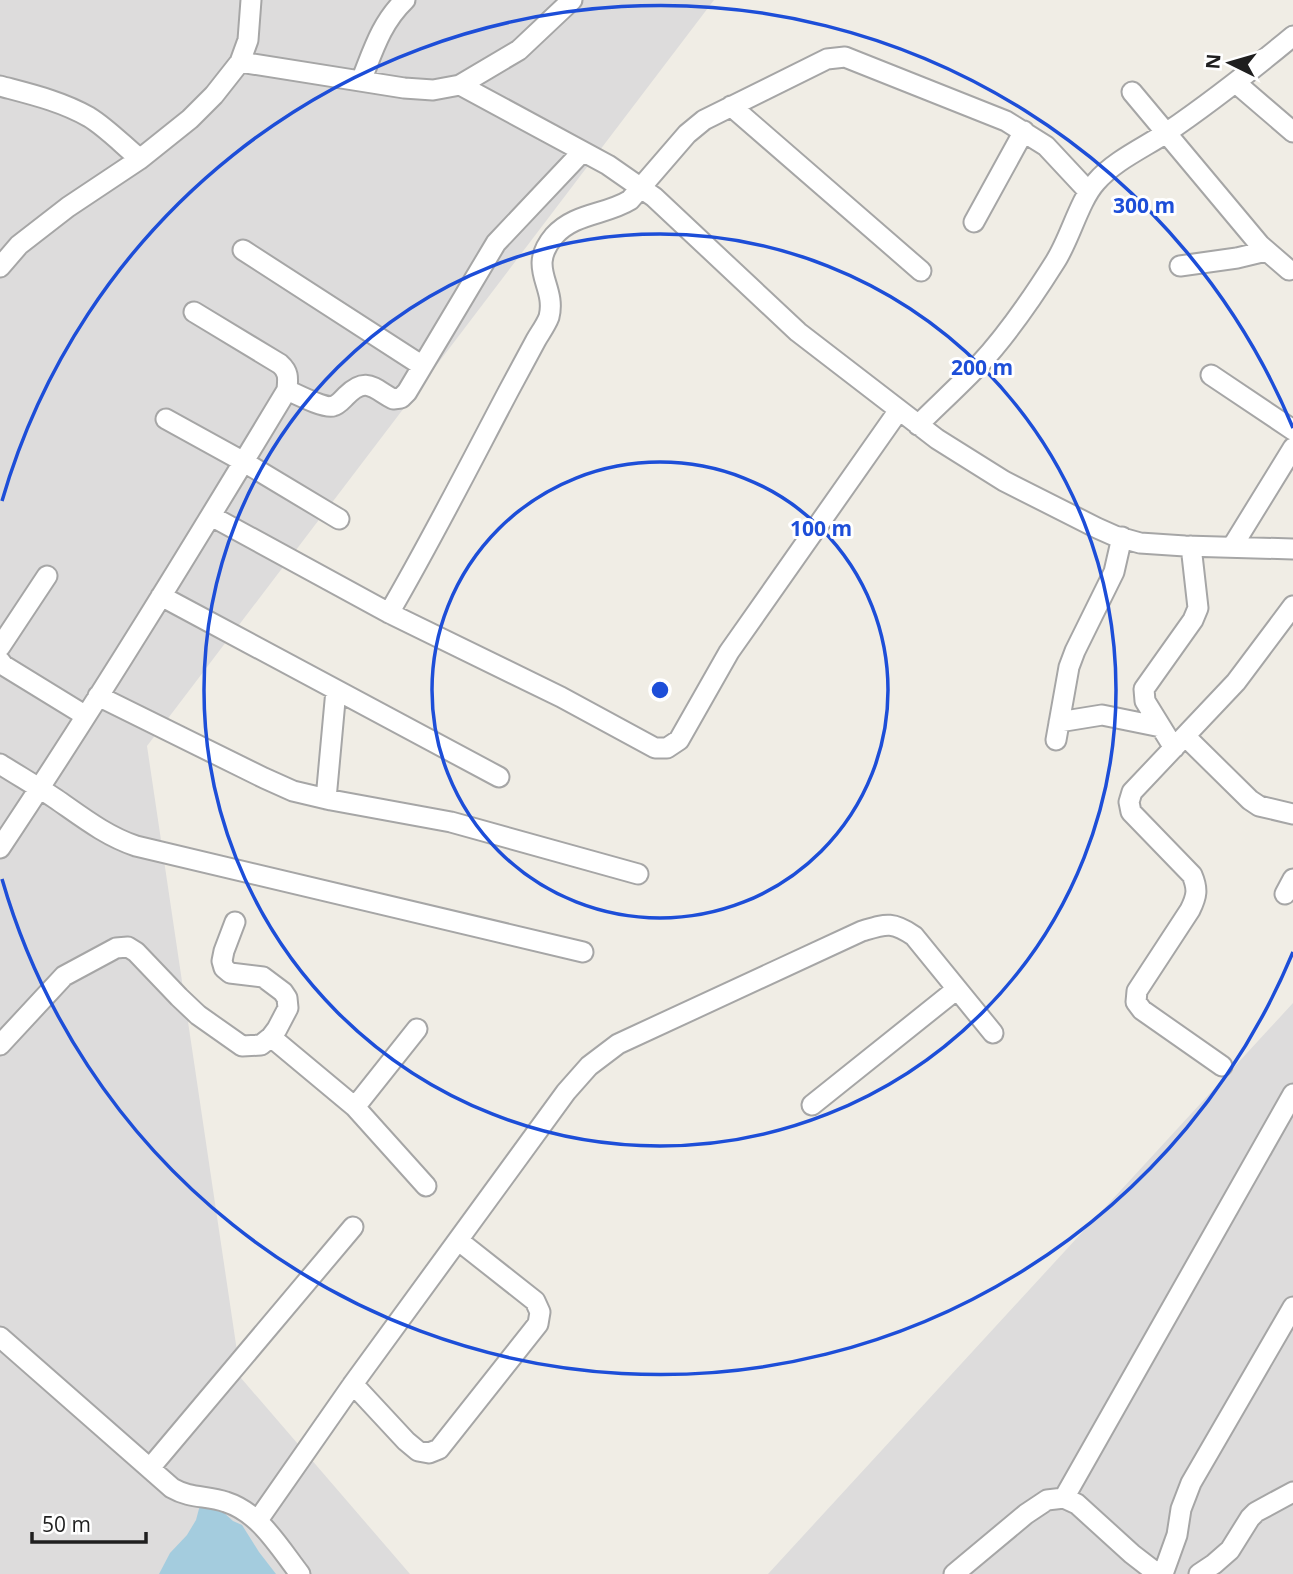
<svg xmlns="http://www.w3.org/2000/svg" width="1293" height="1574" font-family="'Open Sans',sans-serif">
  <style>
    .residential { fill: #dddcdc }
    .water { fill: #a4ccde }
    .lines { fill: none; stroke-linecap: round; stroke-linejoin: round }
    .minor-casing { stroke: #a6a6a6; stroke-width: 23 }
    .minor { stroke: #fff; stroke-width: 19 }
    .ring { fill: none; stroke: #1d4ed8; stroke-width: 3.5 }
    .centre { fill: #1d4ed8; stroke: #fff; stroke-width: 3.5 }
    .ring-label { font-size: 21px; text-anchor: middle; font-weight: bold; fill: #1d4ed8; stroke: #fff; stroke-width: 6; stroke-linejoin: round; paint-order: stroke }
  </style>
  <rect width="100%" height="100%" fill="#f0ede5"/>
  <path class="residential" d="M0 0H714L147 746 241 1378 410 1574H0Z
    M1293 1003V1574H768Z"/>
  <path class="water" d="M200 1505 222 1511 233 1521 242 1525 259 1552 276 1574H159L170 1553 187 1535 196 1520Z"/>
  <g class="lines">
    <defs>
      <path id="minor" d="M240 62 404 88 433 90 460 85 519 50 572 0
        M361 81C373 51 381 23 405 0
        M1236 83 1293 132
        M460 85 608 165 654 197 798 332 937 439 1004 481 1097 528 1115 536 1140 543 1185 546 1293 549
        M0 86C30 94 61 101 89 117 107 128 124 146 140 159
        M1132 92 1260 245 1289 270
        M731 106 921 271
        M974 222 1024 131
        M243 250 421 365
        M1180 266 1237 258 1266 251
        M0 267 19 245 68 207 140 159 190 119 214 95 240 62 248 40 251 0
        M1211 375 1293 430
        M287 390C296 394 325 409 333 406 338 405 342 400 346 396 366 376 373 388 393 399L401 398 407 392 496 243 582 152
        M166 419 244 462 339 519
        M918 425C938 405 960 385 979 365 1007 335 1033 297 1055 262 1070 239 1079 201 1096 182 1114 161 1143 148 1166 133 1210 103 1252 70 1293 36
        M211 516 389 613 561 697 655 748H667L679 740 729 652 899 410
        M1232 547 1293 448
        M161 596 499 777
        M389 613C431 541 469 466 508 392 517 375 527 357 536 340 540 333 546 325 549 317 557 285 526 269 554 236 574 213 606 215 630 200L687 134 704 120 827 59 845 57 1006 121 1046 146 1088 191
        M0 647 47 576
        M0 661 3 665 86 716
        M98 696 264 778 293 791 331 800 451 822 638 874
        M1059 722 1102 715 1161 727
        M1185 736 1250 800 1259 806 1293 814
        M1056 740 1069 667 1075 651 1114 572 1122 537
        M1174 748 1145 701 1144 689 1193 620 1198 608 1191 546
        M0 764C19 776 38 787 56 799 82 817 106 836 136 846L583 952
        M326 799 336 690
        M0 848C100 698 194 544 287 390 288 378 289 372 280 364L194 312
        M1285 894 1293 879
        M271 1037 355 1107 426 1186
        M0 1045 64 976 116 948 128 947 136 952 179 997 198 1015 242 1046 261 1045 271 1037 277 1029 288 1008 287 998 283 992 263 977 230 973 224 968 222 961 224 951 235 922
        M1222 1066 1142 1010 1136 1002 1137 991 1190 910C1197 896 1198 889 1192 875L1131 812 1129 802 1132 792 1236 682 1293 606
        M812 1105 957 989
        M355 1107 417 1029
        M0 1337 172 1488C191 1499 207 1495 226 1502 260 1513 279 1547 300 1574
        M353 1384 406 1441 418 1451 429 1453 439 1449 538 1324 540 1312 535 1301 459 1241
        M150 1468 353 1227
        M1064 1498 1293 1094
        M258 1520 353 1384 566 1092 589 1066 618 1044 862 931C886 924 892 921 914 936L993 1033
        M954 1574 1026 1514 1047 1500 1064 1498 1077 1504 1132 1554 1158 1574
        M1163 1574 1177 1535 1181 1509 1191 1483 1293 1307
        M1199 1574 1214 1564 1230 1550 1250 1518 1256 1512 1293 1492"/>
    </defs>
    <use href="#minor" class="minor-casing"/>
    <use href="#minor" class="minor"/>
  </g>
  <g class="ring">
    <circle cx="660" cy="690" r="228"/>
    <circle cx="660" cy="690" r="456"/>
    <path d="M1293 952A685 685 0 0 1 2 879M2 501A685 685 0 0 1 1293 428"/>
  </g>
  <circle cx="660" cy="690" r="10" class="centre"/>
  <g class="ring-label">
    <text x="1144" y="213">300 m</text>
    <text x="982" y="375">200 m</text>
    <text x="821" y="536">100 m</text>
  </g>
  <g transform="translate(1230 63) rotate(275)" stroke="#ffffff" stroke-width="5" paint-order="stroke">
  <path d="M0-5L12 26L0 18L-12 26Z" fill="#1f1f1f"/>
  <text y="-10" font-size="19" font-weight="bold" text-anchor="middle" fill="#1f1f1f">N</text>
  </g>
  <path d="M32 1532v10h114v-10" fill="none" stroke="#1f1f1f" stroke-width="3.5"/>
  <text x="42" y="1532" font-size="21" fill="#1f1f1f" stroke="#ffffff" stroke-width="5" paint-order="stroke">50 m</text>
</svg>
